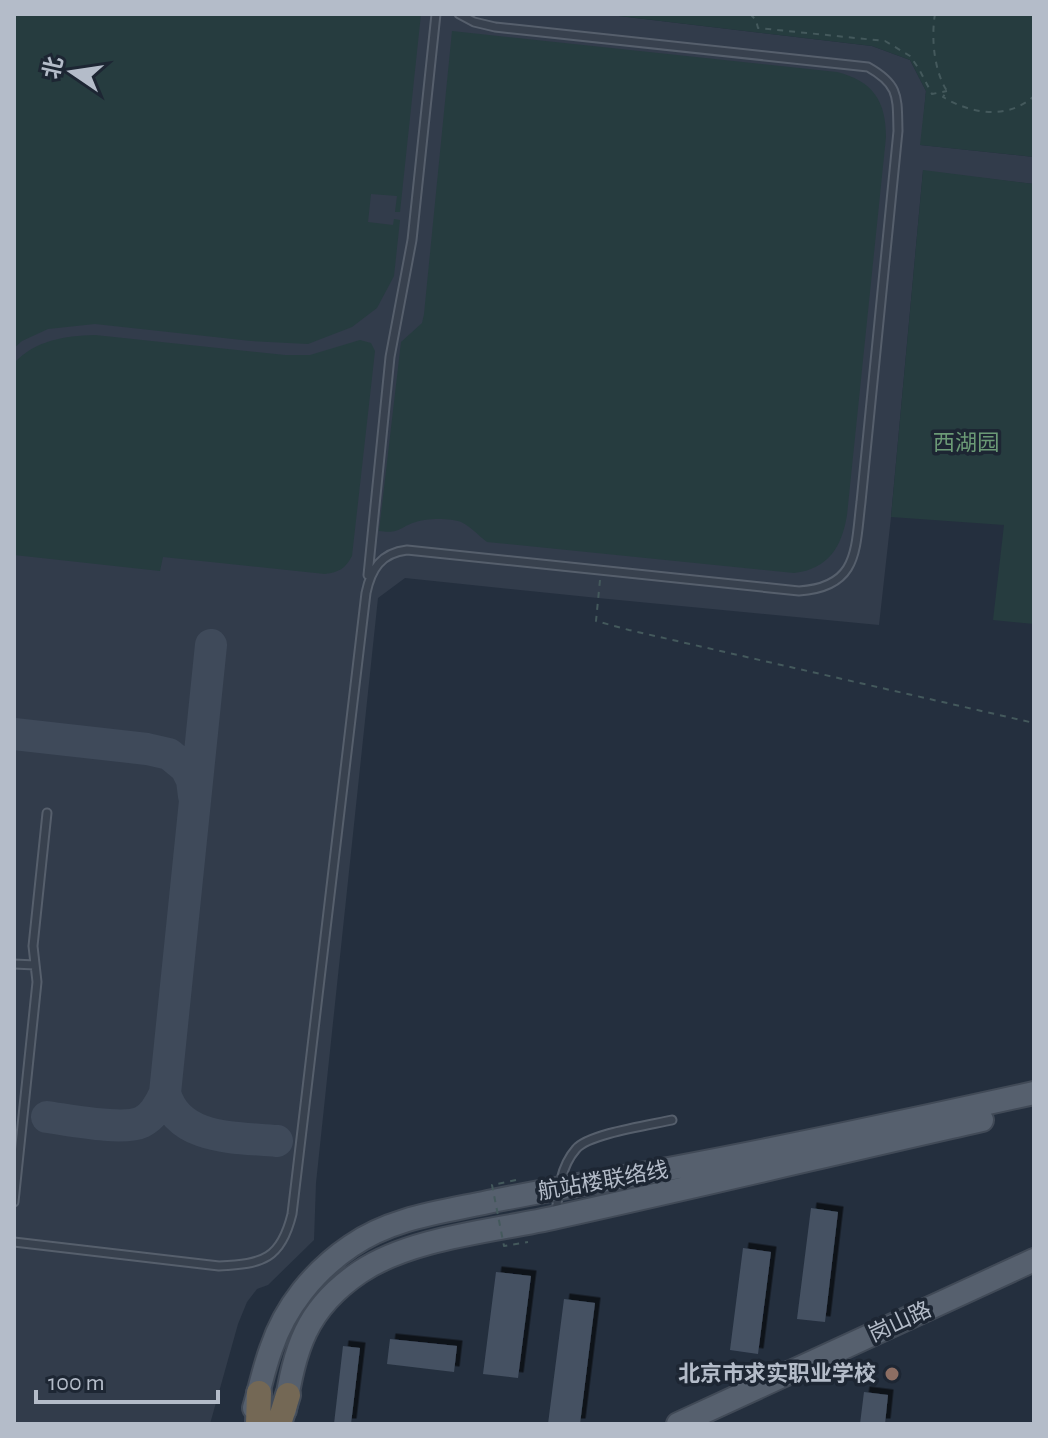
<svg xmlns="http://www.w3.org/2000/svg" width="1048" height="1438" font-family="'Alegreya Sans','Noto Sans SC',sans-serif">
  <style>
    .airport { fill: #323c4b }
    .green { fill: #263c3f }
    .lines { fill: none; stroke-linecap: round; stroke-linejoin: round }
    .taxiway { stroke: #3f4a5a; stroke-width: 32 }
    .building { fill: #455162; filter: url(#shadow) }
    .lane-casing { stroke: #565f6c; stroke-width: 11 }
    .primary-casing { stroke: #414a57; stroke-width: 26 }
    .highway-casing { stroke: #434c59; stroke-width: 28 }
    .path { stroke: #44595c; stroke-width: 2; stroke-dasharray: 6 6; stroke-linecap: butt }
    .lane { stroke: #38414e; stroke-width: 7 }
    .primary { stroke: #56606e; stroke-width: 22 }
    .highway { stroke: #746855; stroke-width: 24 }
    .path-bridge { stroke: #44595c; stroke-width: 2; stroke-dasharray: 6 6; stroke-linecap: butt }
    .education-dot { fill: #8d6e63; stroke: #1d2633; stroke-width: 3 }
    .labels { text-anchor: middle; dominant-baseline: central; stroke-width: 7; stroke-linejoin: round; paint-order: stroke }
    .park-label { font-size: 22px; fill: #6b9a76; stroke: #1d2633 }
    .street-label { font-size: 22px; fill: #b4bcc9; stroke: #1d2633 }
    .poi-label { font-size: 22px; font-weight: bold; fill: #b4bcc9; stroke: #1d2633; text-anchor: end }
  </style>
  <defs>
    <filter id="shadow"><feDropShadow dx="5.5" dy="-5.5" stdDeviation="0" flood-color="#0009"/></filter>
  </defs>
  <rect width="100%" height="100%" fill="#242f3e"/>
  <path class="airport" d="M14 14H602L872 46 910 60 926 91 921 145 1034 157V184L923 171 891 517 879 625 598 598 405 578 378 598 316 1183 314 1240 268 1285 257 1289 247 1302 238 1324 210 1424H14Z"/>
  <path class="green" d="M14 14H421L400 212H395L397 196 371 194 368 222 393 225 394 219 400 220 394 276 377 308 352 327 308 344 251 341 95 324 48 329 22 341 14 348Z
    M602 14H1034V157L920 145 926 91 910 60 872 46Z
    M452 31 837 72C873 81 886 101 886 137L847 515C842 546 829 569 794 573L487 542C479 536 470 526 461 522 451 518 426 518 416 522 399 527 401 534 379 531L401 342 422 323 424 314Z
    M923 170 1034 184V624L993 620 1004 525 891 517Z
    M95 335 285 355H310L360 340 371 343 375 351 352 556C345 569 339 572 325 574L163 557 160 571 14 555V363C36 340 64 336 95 335Z"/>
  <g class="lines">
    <path class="taxiway" d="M14 734 147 749 169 754 186 768 192 780 194 796
      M165 1093C178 1141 236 1137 277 1141
      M47 1117C69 1120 123 1131 142 1122 154 1116 160 1104 165 1093L211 645"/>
  </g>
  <path class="building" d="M811 1208 838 1212 825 1322 797 1319Z
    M743 1248 771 1252 758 1354 730 1350Z
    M496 1272 531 1276 518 1378 483 1374Z
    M564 1299 595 1303 580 1424H548Z
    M390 1339 457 1346 454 1372 387 1364Z
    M343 1346 360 1348 351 1424H334Z
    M864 1392 888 1395 885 1424H860Z"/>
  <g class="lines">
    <defs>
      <path id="lane" d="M368 575 390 357 412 240 436 14
        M14 964 35 965
        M14 1202 37 982 33 946 47 813
        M556 1215C558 1193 560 1167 576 1149 588 1134 650 1125 672 1120
        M14 1242 219 1266C263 1264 281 1259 292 1214L366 593C371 569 381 553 407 550L799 591C859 587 855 550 861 502L898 131C897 97 900 85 868 67L495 27 474 22 459 14"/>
      <path id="primary" d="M254 1408C260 1388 264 1368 271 1349 285 1307 314 1271 351 1246 391 1218 441 1212 488 1202 551 1189 615 1179 679 1167 798 1145 916 1119 1034 1093
        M285 1410C295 1349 305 1309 360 1272 412 1237 496 1231 557 1217 699 1186 840 1152 982 1120
        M678 1424 1034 1260"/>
      <path id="highway" d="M258 1424 259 1393
        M279 1424 288 1395"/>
    </defs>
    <use href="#lane" class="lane-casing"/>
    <use href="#primary" class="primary-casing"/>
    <use href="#highway" class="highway-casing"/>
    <path class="path" d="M750 14 756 20 758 28 885 41 910 56 919 69 932 94 947 91
      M935 14C931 38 934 71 947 91L943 97C971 114 1008 120 1034 96
      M600 580 596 621 629 630 1034 723"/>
    <use href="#lane" class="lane"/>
    <use href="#primary" class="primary"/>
    <use href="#highway" class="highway"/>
    <path class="path-bridge" d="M516 1180 492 1185 504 1246 528 1242"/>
  </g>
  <circle class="education-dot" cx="892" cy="1374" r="8"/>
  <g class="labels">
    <g class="park-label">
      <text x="966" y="443">西湖园</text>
    </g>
    <g class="street-label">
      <text transform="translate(603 1181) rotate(-10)">航站楼联络线</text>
      <text transform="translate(900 1322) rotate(-25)">岗山路</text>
    </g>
    <g class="poi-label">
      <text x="876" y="1374">北京市求实职业学校</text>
    </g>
  </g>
  <rect width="1048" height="1438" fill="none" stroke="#b4bcc9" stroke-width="32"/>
  <g transform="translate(72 72) rotate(283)" stroke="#1d2633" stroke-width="6" paint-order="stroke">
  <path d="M0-6L14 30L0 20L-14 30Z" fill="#b4bcc9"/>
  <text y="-12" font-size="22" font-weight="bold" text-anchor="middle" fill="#b4bcc9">北</text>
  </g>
  <path d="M36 1390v12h182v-12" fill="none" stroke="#b4bcc9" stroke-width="4"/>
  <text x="48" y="1390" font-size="24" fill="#b4bcc9" stroke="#1d2633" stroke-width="6" paint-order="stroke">100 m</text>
</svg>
